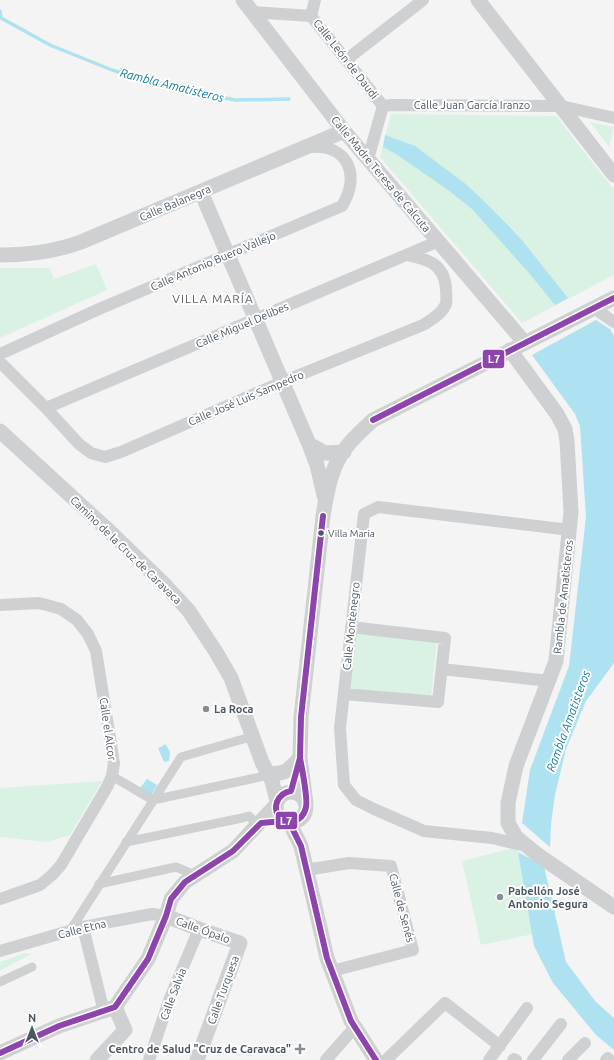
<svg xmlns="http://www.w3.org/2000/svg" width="614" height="1060" font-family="Ubuntu,sans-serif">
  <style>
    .green { fill: #d9f2e3 }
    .water { fill: #aee2f0 }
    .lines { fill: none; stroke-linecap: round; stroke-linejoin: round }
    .stream { stroke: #aee2f0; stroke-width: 3.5 }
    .pedestrian { stroke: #ced0d2; stroke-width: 9 }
    .minor { stroke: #ced0d2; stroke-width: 12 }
    .tertiary { stroke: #ced0d2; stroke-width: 15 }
    .bus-1-casing { stroke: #fff; stroke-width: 9 }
    .bus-1 { stroke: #8e44ad; stroke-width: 6 }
    .bus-dot { fill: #4a5661; stroke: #fff; stroke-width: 1.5 }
    .poi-dot { fill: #868d94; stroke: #fff; stroke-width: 1.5 }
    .labels { text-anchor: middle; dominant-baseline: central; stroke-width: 4; stroke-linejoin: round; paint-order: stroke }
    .bus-label { font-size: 10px; fill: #4a5661; stroke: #fff; text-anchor: start }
    .street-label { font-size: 11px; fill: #4a5661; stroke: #fff }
    .poi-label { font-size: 11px; font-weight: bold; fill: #4a5661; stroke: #fff; text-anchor: start }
    .water-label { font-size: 12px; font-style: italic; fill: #0c7c9b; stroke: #fff }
    .neighbourhood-label { font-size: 12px; letter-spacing: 1px; fill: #5f6368; stroke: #fff }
    .line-badge { stroke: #fff; stroke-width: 1.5 }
    .badge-label { font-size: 11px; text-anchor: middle; font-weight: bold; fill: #fff }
  </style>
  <rect width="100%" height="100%" fill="#f4f4f4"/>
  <path class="green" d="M391 114 556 116 614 190V275L522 323 380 157Z
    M590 122 614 127 609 147Z
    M96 264 107 290 0 338V268H50L54 279Z
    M356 632 437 641 431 698 350 689Z
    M102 781 70 835 47 842 0 837V788Z
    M517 847 538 933 481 945 462 861Z
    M25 953 31 954 0 971V962Z"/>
  <path class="water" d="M385 135 415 146 467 185 493 210 521 239 568 298 555 305 529 273 472 209 448 190 396 154 383 147Z
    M596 320 610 329 614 336V663L586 701 566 749 555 795 551 824 550 847 522 823 530 770 569 666 586 517 580 426 575 414 532 355Z
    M164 744 166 745 170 752 169 761 164 762 158 748 163 746Z
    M147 779 157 785 151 795 140 788Z
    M518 852 544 866 566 962 596 1002 614 1018V1050L596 1035 553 983 534 946Z"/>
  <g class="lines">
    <path class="stream" d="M0 11 1 18 50 45 112 70 166 86 235 100 289 99"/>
    <path class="pedestrian" d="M112 776 153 800 269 775
      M126 842 242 818 249 816 258 825
      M99 884 176 867 195 875
      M70 931 181 757 254 736
      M0 982 32 967"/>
    <path class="minor" d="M252 12 311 16 383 106 368 159
      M311 16 315 0
      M346 60 423 0
      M383 106 391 105 561 106 614 118
      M594 308 614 322
      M0 354 99 309 342 206C361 175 348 144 310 147
      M0 362 46 408 79 444 91 453 105 457 121 452 282 382 423 325C431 320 442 314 446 304 447 299 446 293 446 288 444 264 428 259 407 255
      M46 408 439 241
      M0 605 39 603 61 609 77 620 88 634 96 651 114 763 112 776 107 787 61 865 52 875 40 885 0 899
      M442 669 549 681
      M344 694 438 702 445 638 351 627
      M526 846 492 838 424 831 374 809 356 800 344 785 340 728 364 514 378 507 570 530
      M306 870 349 863 391 866 413 950 332 971
      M83 927 104 1012
      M0 951 83 927 152 914 166 916
      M149 1060 170 998 199 929
      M326 1060 355 1027
      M386 1060 445 1003 500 1046
      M489 1060 527 1008
      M513 1060 514 1059 516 1060
      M533 1060 561 1024
      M568 1060 585 1043
      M606 1060 608 1058"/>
    <path class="tertiary" d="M243 0 344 131 525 343
      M478 0 614 175
      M201 192 309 444
      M0 255C28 255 54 252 81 242L344 131
      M510 350 557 414 565 429 567 441 571 512 556 661 516 766 508 803V823L516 837 538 855 614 907
      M0 431 107 529 166 586 189 611 216 652 231 678 262 762 272 781 277 801
      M325 499 317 465 309 444 325 453 344 452
      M268 773C286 775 288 770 300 758
      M276 807a15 15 0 1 1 30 0a15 15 0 1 1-30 0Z
      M306 803 300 758 301 717 323 516C326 498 329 479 337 462 345 445 360 432 373 420L614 298
      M289 822 301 846 327 958 351 1021 376 1060
      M166 916 199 929 240 943 197 1060
      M0 1053 59 1026 115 1007 148 959 166 916 171 899 185 882 233 851 275 806
      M97 1060 125 1030 115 1007"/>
    <defs>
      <path id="bus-1" d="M373 420 614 298
        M300 758C302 769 308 798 306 807 301 831 270 822 277 802 280 795 284 792 291 791Z
        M300 758 301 717 323 516
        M289 822 301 846 327 958 351 1021 376 1060
        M0 1053 59 1026 115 1007 148 959 166 916 171 899 185 882 233 851 261 823 284 821 289 822"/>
    </defs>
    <use href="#bus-1" class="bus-1-casing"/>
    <use href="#bus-1" class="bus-1"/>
  </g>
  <circle class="bus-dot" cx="321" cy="533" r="3.5"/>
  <g class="poi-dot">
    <circle cx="206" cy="709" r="4"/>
    <circle cx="500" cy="897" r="4"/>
    <path d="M298 1043h4v4h4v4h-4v4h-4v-4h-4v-4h4z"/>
  </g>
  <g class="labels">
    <g class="bus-label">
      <text x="328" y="533">Villa Maria</text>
    </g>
    <g class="street-label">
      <text transform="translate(346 59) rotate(52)">Calle León de Daudi</text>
      <text x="472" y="105">Calle Juan García Iranzo</text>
      <text transform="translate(381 174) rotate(50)">Calle Madre Teresa de Calcuta</text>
      <text transform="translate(175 203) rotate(-23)">Calle Balanegra</text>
      <text transform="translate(213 261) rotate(-23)">Calle Antonio Buero Vallejo</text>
      <text transform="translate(242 325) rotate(-23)">Calle Miguel Delibes</text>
      <text transform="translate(246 398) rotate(-23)">Calle José Luis Sampedro</text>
      <text transform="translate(126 550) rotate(44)">Camino de la Cruz de Caravaca</text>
      <text transform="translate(563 597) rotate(-84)">Rambla de Amatisteros</text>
      <text transform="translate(351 626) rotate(-84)">Calle Montenegro</text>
      <text transform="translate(108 729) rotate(82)">Calle el Alcor</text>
      <text transform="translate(402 908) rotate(75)">Calle de Senés</text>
      <text transform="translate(82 929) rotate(-14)">Calle Etna</text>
      <text transform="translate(203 930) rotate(20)">Calle Ópalo</text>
      <text transform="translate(223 990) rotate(-70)">Calle Turquesa</text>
      <text transform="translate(173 994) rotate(-69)">Calle Salvia</text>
    </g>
    <g class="poi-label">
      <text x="214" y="709">La Roca</text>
      <text x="508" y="891">Pabellón José<tspan x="508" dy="13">Antonio Segura</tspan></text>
      <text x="291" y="1049" text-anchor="end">Centro de Salud "Cruz de Caravaca"</text>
    </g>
    <g class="water-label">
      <text transform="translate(172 85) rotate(14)">Rambla Amatisteros</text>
      <text transform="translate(568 721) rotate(-70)">Rambla Amatisteros</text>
    </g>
    <g class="neighbourhood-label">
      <text x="213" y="298">VILLA MARÍA</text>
    </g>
  </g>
  <g class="line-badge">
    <rect x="482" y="349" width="23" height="20" rx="4" fill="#8e44ad"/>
    <rect x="275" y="811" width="23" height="19" rx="4" fill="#8e44ad"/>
  </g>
  <g class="badge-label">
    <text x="494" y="363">L7</text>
    <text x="286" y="825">L7</text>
  </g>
  <g transform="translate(32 1028)" stroke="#ffffff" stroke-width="3" paint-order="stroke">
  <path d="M0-3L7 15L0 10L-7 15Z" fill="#4a5661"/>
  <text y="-6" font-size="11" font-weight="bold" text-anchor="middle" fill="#4a5661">N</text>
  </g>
</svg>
